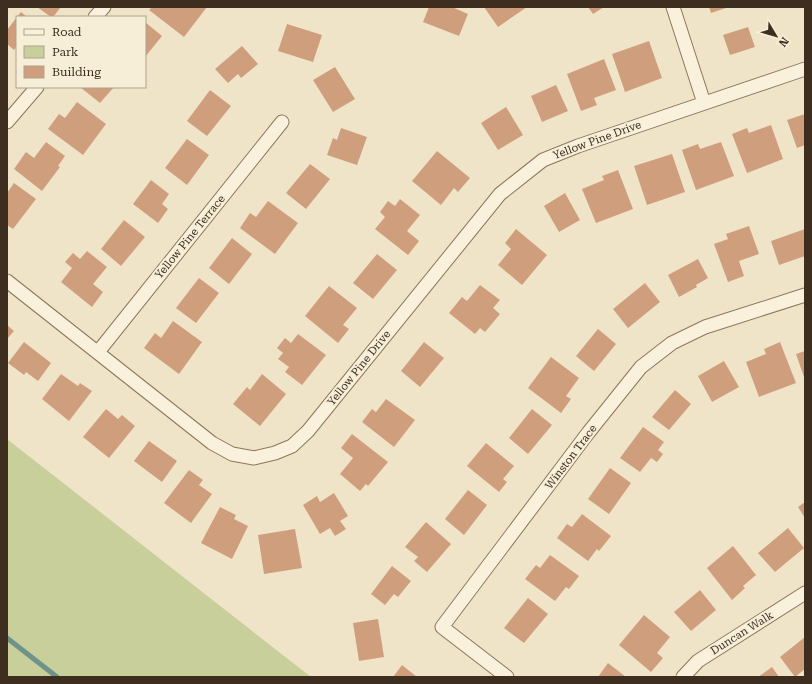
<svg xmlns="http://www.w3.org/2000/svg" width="812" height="684" font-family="'Roboto Serif',serif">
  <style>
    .green { fill: #c9cf9b }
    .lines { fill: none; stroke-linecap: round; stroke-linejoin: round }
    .stream { stroke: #6f938a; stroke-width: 5 }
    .building { fill: #cf9f7d }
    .minor-casing { stroke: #8d765c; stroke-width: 15 }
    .minor { stroke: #faf1dc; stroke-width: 13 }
    .labels { text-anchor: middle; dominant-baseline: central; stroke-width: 4; stroke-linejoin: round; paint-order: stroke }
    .street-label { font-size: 11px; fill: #3d2e20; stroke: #f7eed8 }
  </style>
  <rect width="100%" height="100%" fill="#f0e4c8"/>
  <path class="green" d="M7 439 311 677H7Z"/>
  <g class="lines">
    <path class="stream" d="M7 638 57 677"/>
  </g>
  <path class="building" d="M37 7H61L53 17H51Z
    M152 7H207L184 37 149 10Z
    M429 7H452L468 14 459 36 423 22Z
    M484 7H527L498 27Z
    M588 7H604L593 14Z
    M709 7H729L711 13Z
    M21 12 27 17H17Z
    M17 17V46L14 50 7 44V30Z
    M145 22 162 36 145 57Z
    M287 24 322 35 313 62 278 51Z
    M748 27 755 47 730 55 723 35Z
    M649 41 662 78 625 92 612 54Z
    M242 46 258 64 241 78 238 74 228 83 215 69Z
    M604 59 616 90 594 98 597 105 581 111 567 74Z
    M335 67 355 99 333 112 313 80Z
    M556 85 568 111 542 122 531 96Z
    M80 87H114L100 103Z
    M210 90 231 106 207 136 187 121Z
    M77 102 106 124 83 155 48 129 59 114 65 118Z
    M506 107 523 135 498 150 481 123Z
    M805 114V145L797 148 787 120Z
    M771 125 783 159 747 173 732 134 747 128 749 133Z
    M341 128 367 137 357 165 327 155 333 138 337 140Z
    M187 139 209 155 187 185 165 168Z
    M46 142 65 156 58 166 60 167 42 191 14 169 26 152 34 158Z
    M721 142 734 176 696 190 682 150 698 144 700 149Z
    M437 151 470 178 458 192 454 188 441 205 412 181Z
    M672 154 685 192 647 205 634 166Z
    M310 164 330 179 306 209 286 193Z
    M618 170 633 209 596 223 582 189 604 180 602 176Z
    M151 180 169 194 162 204 168 209 158 223 133 204Z
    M14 183 36 199 13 229 7 225V193Z
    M565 193 580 220 559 232 544 206Z
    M400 199 420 215 407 231 419 241 408 255 375 229 385 217 380 212 388 201 395 206Z
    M268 201 298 223 275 254 240 228 250 213 256 217Z
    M124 220 145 237 121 266 101 249Z
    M749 226 759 254 739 261 744 276 728 282 714 244 728 239 726 234Z
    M516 229 547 255 522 285 498 265 511 249 505 243Z
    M805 229V256L779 265 771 241Z
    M232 238 252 254 229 284 209 268Z
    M87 251 107 267 93 284 103 292 92 307 61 282 72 268 65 262 73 253 80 259Z
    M377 254 397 270 373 299 353 283Z
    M698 259 708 278 696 285 697 287 679 297 668 275Z
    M199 278 219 293 196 323 176 308Z
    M645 283 660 302 628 328 613 309Z
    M480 285 500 300 493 308 500 314 485 332 480 328 475 334 449 313 462 297 467 301Z
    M329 286 357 308 343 325 349 329 338 343 305 316Z
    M173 321 202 342 179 374 144 348 155 333 161 338Z
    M7 325 14 331 7 339Z
    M598 329 616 344 594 371 576 356Z
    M298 334 326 355 302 385 285 372 289 367 278 359 283 353 277 348 285 338 291 343Z
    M24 342 51 363 38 381 26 372 24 375 8 363Z
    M424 342 444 358 420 387 401 371Z
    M780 342 796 383 759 397 746 362 766 354 764 349Z
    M805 351V380L796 354Z
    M551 357 579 378 566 396 571 399 561 413 528 388Z
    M724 361 739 387 712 402 698 376Z
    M61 374 78 386 80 383 92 391 69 421 42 399Z
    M262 374 286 394 260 426 233 404 247 387 250 390Z
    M675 390 691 404 669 430 652 417Z
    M386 399 415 420 394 447 362 422 372 409 376 412Z
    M106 409 118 419 122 415 135 426 109 458 83 437Z
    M532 409 552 425 528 454 509 438Z
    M643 427 664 442 658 450 663 454 657 462 651 458 640 472 620 458Z
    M352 434 388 462 368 486 366 484 360 491 340 474 353 458 341 448Z
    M149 441 177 461 162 482 134 461Z
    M486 443 514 466 503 479 507 482 499 492 467 466Z
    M610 468 631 483 609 514 588 499Z
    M189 470 203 480 199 485 212 494 191 523 164 503Z
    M468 490 487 505 464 535 445 519Z
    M334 493 348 516 340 521 346 529 335 536 330 528 320 534 303 505 317 496 320 502Z
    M805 502V518L798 507Z
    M220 507 236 515 234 519 248 526 232 559 201 543Z
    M582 514 611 536 599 551 597 549 588 561 557 538 567 524 572 527Z
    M426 522 451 544 427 572 414 561 418 557 405 547Z
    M788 528 804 548 775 572 758 553Z
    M295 529 302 568 264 574 258 535Z
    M733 546 756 575 743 586 745 588 732 600 707 568Z
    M550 555 579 576 569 589 566 587 555 601 525 579 536 565 540 568Z
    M392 566 411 581 398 597 394 594 385 605 371 594Z
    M700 590 716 610 691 631 674 612Z
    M528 598 548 614 524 643 504 628Z
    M644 615 670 637 657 653 663 658 651 672 619 645Z
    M378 619 384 657 359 661 353 623Z
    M805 637V669L795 677 780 657Z
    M608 663 626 677H598Z
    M402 665 417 677H393Z
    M772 667 779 677H758Z"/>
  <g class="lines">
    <defs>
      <path id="minor" d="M673 7 704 103
        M95 17 104 7
        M7 122 37 87
        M7 281 212 443 232 454 254 458 275 453 292 446 308 431 500 194 543 160 578 146 805 69
        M98 352 282 122
        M507 677 442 627 588 433 641 367 672 343 705 327 805 295
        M683 677 698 661 805 593"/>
    </defs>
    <use href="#minor" class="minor-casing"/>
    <use href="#minor" class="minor"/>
  </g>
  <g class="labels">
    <g class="street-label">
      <text transform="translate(597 140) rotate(-20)">Yellow Pine Drive</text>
      <text transform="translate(190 237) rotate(-51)">Yellow Pine Terrace</text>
      <text transform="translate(359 368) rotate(-51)">Yellow Pine Drive</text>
      <text transform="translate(571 457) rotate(-53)">Winston Trace</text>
      <text transform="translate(742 633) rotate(-32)">Duncan Walk</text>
    </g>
  </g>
  <rect width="812" height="684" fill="none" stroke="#3d2e20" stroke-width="16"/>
  <rect x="16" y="16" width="130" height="72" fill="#f7eed8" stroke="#ada18e"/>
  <rect x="24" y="29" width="20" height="6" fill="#faf1dc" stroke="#ada18e"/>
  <text x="52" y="36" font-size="12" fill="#3d2e20">Road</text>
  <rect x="24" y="46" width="20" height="12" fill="#c9cf9b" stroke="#ada18e"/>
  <text x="52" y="56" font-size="12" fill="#3d2e20">Park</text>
  <rect x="24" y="66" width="20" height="12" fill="#cf9f7d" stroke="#ada18e"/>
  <text x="52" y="76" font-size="12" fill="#3d2e20">Building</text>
  <g transform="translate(776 36) rotate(128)" stroke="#f7eed8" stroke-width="3" paint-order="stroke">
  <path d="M0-3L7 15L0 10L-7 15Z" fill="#3d2e20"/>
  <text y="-6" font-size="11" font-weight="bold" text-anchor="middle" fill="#3d2e20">N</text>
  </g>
</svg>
